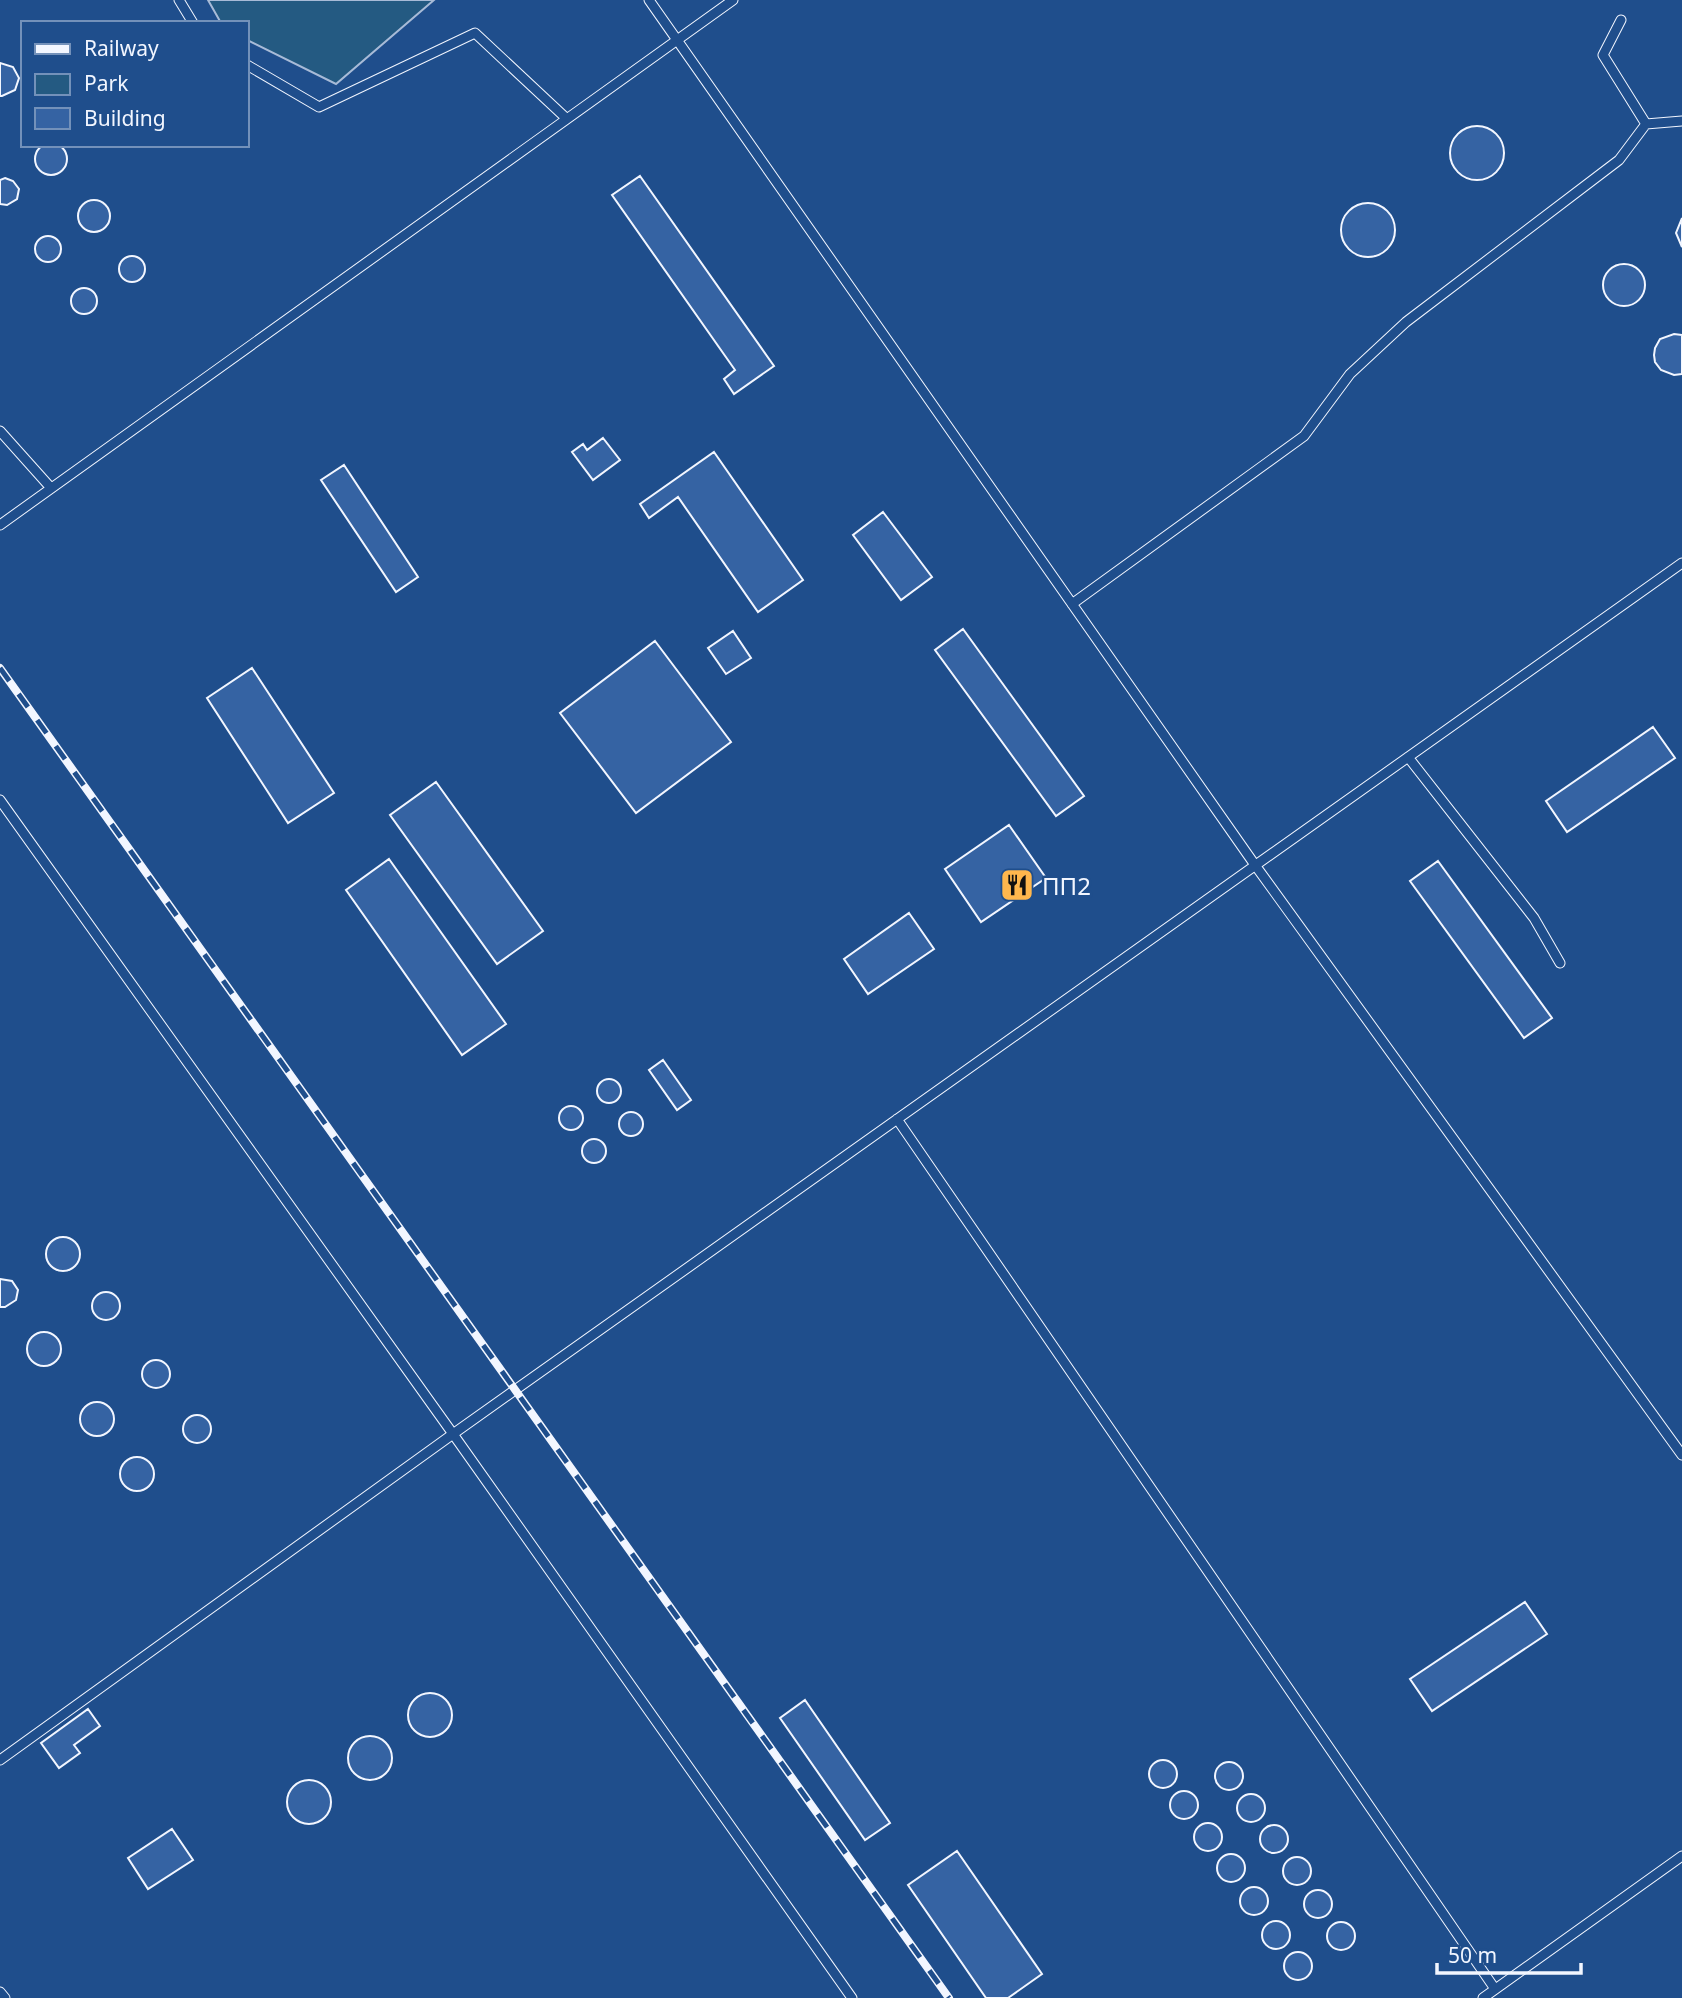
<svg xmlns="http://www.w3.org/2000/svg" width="1682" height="1998" font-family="'Noto Sans',sans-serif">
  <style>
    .green { fill: #245a82; stroke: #a8bbd7; stroke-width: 2 }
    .building { fill: #3563a3; stroke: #f2f6ff; stroke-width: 2 }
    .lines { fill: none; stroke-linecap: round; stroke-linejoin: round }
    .service-casing { stroke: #f2f6ff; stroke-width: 11 }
    .service { stroke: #1f4e8c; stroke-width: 9 }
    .rail-casing { stroke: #f2f6ff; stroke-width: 8 }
    .rail { stroke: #1f4e8c; stroke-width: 5; stroke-dasharray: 16; stroke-linecap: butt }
    .labels { text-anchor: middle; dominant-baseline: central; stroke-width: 5; stroke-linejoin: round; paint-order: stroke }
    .poi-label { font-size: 24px; fill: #f2f6ff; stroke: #1f4e8c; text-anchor: start }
  </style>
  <rect width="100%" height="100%" fill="#1f4e8c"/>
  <path class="green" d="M208 0H434L336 84 247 40V23H221Z"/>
  <path class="building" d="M0 63 13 67 19 78 15 90 2 96H0Z
    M1450 153a27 27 0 1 1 54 0a27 27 0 1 1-54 0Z
    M35 159a16 16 0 1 1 32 0a16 16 0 1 1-32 0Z
    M640 176 774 366 734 394 724 379 735 370 612 195Z
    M5 178 13 181 19 189 17 199 7 205 0 204V180Z
    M78 216a16 16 0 1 1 32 0a16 16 0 1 1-32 0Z
    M1341 230a27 27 0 1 1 54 0a27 27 0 1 1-54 0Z
    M1682 218V247L1676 233Z
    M35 249a13 13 0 1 1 26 0a13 13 0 1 1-26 0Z
    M119 269a13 13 0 1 1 26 0a13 13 0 1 1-26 0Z
    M1603 285a21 21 0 1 1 42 0a21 21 0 1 1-42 0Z
    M71 301a13 13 0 1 1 26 0a13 13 0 1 1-26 0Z
    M1674 334 1682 335V374L1674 375 1661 370 1655 362 1654 355 1655 348 1660 339Z
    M603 438 620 460 593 480 572 452 583 444 587 450Z
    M714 452 803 580 758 612 678 497 649 518 640 504Z
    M344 465 418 577 396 592 321 480Z
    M883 512 932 577 901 600 853 535Z
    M963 629 1084 796 1056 816 935 650Z
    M733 631 751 658 726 674 708 648Z
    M655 641 731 742 636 813 560 713Z
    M252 668 334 793 288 823 207 698Z
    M1653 727 1675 758 1567 832 1546 801Z
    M436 782 543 931 497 964 390 815Z
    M1009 825 1046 878 981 922 945 869Z
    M389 859 506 1024 462 1055 346 890Z
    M1438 861 1552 1018 1524 1038 1410 881Z
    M909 913 934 949 868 994 844 959Z
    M663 1060 691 1100 677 1110 649 1070Z
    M597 1091a12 12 0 1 1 24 0a12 12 0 1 1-24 0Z
    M559 1118a12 12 0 1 1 24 0a12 12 0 1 1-24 0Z
    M619 1124a12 12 0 1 1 24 0a12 12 0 1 1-24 0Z
    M582 1151a12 12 0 1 1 24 0a12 12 0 1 1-24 0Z
    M46 1254a17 17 0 1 1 34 0a17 17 0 1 1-34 0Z
    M0 1279 12 1281 18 1290 16 1300 5 1307H0Z
    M92 1306a14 14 0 1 1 28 0a14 14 0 1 1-28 0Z
    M27 1349a17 17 0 1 1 34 0a17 17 0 1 1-34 0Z
    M142 1374a14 14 0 1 1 28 0a14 14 0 1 1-28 0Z
    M80 1419a17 17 0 1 1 34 0a17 17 0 1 1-34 0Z
    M183 1429a14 14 0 1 1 28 0a14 14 0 1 1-28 0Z
    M120 1474a17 17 0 1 1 34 0a17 17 0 1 1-34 0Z
    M1525 1602 1547 1634 1432 1711 1410 1679Z
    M408 1715a22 22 0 1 1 44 0a22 22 0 1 1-44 0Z
    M805 1700 890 1823 865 1840 780 1718Z
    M88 1709 100 1726 74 1745 80 1753 59 1768 41 1743Z
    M348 1758a22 22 0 1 1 44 0a22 22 0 1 1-44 0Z
    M1149 1774a14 14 0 1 1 28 0a14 14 0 1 1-28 0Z
    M1215 1776a14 14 0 1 1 28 0a14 14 0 1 1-28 0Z
    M287 1802a22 22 0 1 1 44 0a22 22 0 1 1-44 0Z
    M1170 1805a14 14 0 1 1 28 0a14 14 0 1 1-28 0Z
    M1237 1808a14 14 0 1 1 28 0a14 14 0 1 1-28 0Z
    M1194 1837a14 14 0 1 1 28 0a14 14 0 1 1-28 0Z
    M1260 1839a14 14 0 1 1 28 0a14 14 0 1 1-28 0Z
    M172 1829 193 1860 148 1889 128 1858Z
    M957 1851 1042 1974 1008 1998H986L908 1885Z
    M1217 1868a14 14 0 1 1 28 0a14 14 0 1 1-28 0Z
    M1283 1871a14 14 0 1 1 28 0a14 14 0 1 1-28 0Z
    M1240 1901a14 14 0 1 1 28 0a14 14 0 1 1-28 0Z
    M1304 1904a14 14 0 1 1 28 0a14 14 0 1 1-28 0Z
    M1262 1935a14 14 0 1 1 28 0a14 14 0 1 1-28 0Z
    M1327 1936a14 14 0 1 1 28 0a14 14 0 1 1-28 0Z
    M1284 1966a14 14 0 1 1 28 0a14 14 0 1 1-28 0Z"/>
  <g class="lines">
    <defs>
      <path id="service" d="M179 0 193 23
        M649 0 1255 865 1682 1455
        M247 65 319 107 475 33 567 119
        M1646 124 1682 121
        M0 431 51 488
        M0 525 733 0
        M1072 604 1304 436 1350 374 1406 322 1619 160 1646 124 1603 55 1621 20
        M1408 757 1534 918 1560 963
        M0 800 453 1434 852 1998
        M897 1119 1495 1989
        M0 1760 453 1434 1682 563
        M0 1992 5 1998
        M1483 1998 1682 1856"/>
    </defs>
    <use href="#service" class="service-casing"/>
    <use href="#service" class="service"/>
    <defs>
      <path id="rail" d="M0 668 949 1998"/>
    </defs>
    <use href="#rail" class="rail-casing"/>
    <use href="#rail" class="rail"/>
  </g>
  <defs>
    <symbol id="restaurant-square" viewBox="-11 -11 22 22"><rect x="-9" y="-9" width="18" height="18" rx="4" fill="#ffb74d" stroke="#1f4e8c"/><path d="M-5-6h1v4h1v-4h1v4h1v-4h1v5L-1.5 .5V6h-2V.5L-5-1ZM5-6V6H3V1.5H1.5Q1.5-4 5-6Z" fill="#111"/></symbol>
  </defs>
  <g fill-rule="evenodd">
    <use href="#restaurant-square" x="998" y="866" width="38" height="38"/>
  </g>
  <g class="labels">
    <g class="poi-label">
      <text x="1042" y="885">ПП2</text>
    </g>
  </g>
  <rect x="21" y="21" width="228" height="126" fill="#1f4e8c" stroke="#7391ba" stroke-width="2"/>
  <rect x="35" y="44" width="35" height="10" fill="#f2f6ff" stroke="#7391ba" stroke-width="2"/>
  <text x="84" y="56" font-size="21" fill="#f2f6ff">Railway</text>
  <rect x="35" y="74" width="35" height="21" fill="#245a82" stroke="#7391ba" stroke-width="2"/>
  <text x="84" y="91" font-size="21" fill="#f2f6ff">Park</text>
  <rect x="35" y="108" width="35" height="21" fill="#3563a3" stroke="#7391ba" stroke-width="2"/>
  <text x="84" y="126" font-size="21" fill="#f2f6ff">Building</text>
  <path d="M1437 1963v10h144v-10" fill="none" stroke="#f2f6ff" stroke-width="3.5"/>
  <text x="1448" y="1963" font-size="21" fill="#f2f6ff" stroke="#1f4e8c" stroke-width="5" paint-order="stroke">50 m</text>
</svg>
